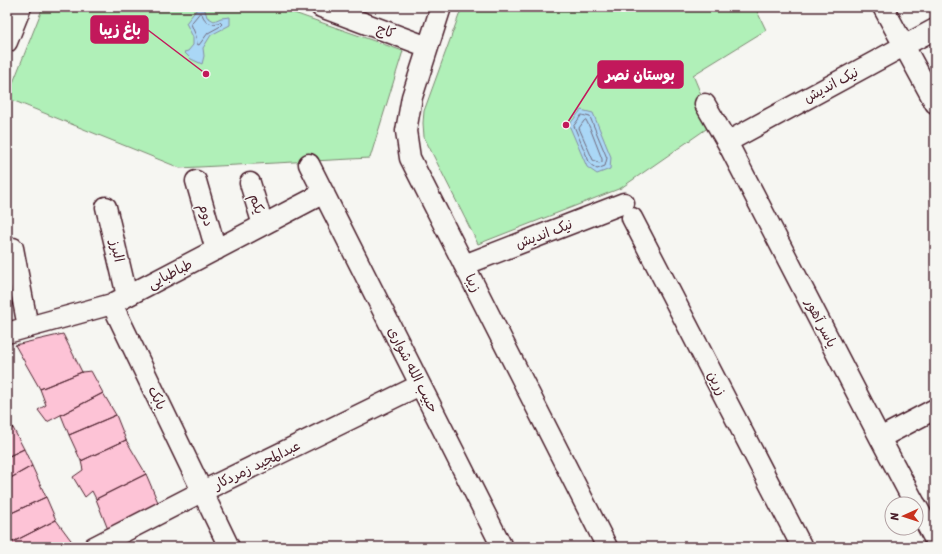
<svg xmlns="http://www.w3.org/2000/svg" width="942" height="554" font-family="Sriracha,'Playpen Sans Arabic',sans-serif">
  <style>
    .green { fill: #b0f0b8; stroke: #7d8872 }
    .water { fill: #aad7f6; stroke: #848da5 }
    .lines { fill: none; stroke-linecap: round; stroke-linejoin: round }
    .shore { stroke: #70697c; stroke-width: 1 }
    .building { fill: #fdc3d6; stroke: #4a1f2b }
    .minor-casing { stroke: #4a1f2b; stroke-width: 23 }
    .minor { stroke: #f6f6f2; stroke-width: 20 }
    .labels { text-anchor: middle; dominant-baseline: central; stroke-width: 3; stroke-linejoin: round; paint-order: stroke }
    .street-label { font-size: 14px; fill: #4a1f2b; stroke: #f6f6f2 }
    .leader { fill: none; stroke: #c2185b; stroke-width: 1.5 }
    .callout-dot { fill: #c2185b; stroke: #f6f6f2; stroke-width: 1.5 }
    .callout { fill: #c2185b; stroke: #c2185b; stroke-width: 1.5 }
    .callout-label { font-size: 15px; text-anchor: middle; font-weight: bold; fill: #fff }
  </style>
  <rect width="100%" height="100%" fill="#f6f6f2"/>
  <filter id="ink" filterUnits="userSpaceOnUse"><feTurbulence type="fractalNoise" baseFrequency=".025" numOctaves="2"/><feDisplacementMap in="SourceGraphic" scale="8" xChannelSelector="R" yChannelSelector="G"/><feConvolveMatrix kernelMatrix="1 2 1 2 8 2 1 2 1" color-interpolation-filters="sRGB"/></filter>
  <g filter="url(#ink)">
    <path class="green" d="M43 7H277L403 51 370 158 180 168 7 98Z
      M462 7H755L766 30 693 75 705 104 709 127 621 188 478 244 424 137 423 123 424 111Z"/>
    <path class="water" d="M197 9 205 10 207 17 214 21 221 18 230 17V25L211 35 203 48 204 56 202 64 191 59 184 52 188 51 193 45V37L186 23Z
      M581 110 593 113 611 157 610 169 597 174 587 167 569 125Z"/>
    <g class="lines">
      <path class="shore" d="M200 13 202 14C205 23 212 26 220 22L222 24 219 27 208 33 199 45 197 44 196 36 191 24Z
        M582 115 590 117 607 158 605 166 597 169 590 164 574 126Z
        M586 120 590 128 602 159V162L599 163 593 160 579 128 584 121Z"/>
    </g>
    <path class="building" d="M63 334 82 372 40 389 15 345Z
      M91 371 103 393 47 422 38 410 46 405 40 389 82 372Z
      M103 393 116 415 69 435 61 415Z
      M116 415 126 440 81 461 69 435Z
      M7 421 13 428 7 431Z
      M13 428 24 449 7 457V431Z
      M126 440 146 474 96 499 92 491 85 497 73 477 83 470 81 461Z
      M24 449 32 466 7 480V457Z
      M32 466 46 497 7 515V480Z
      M146 474 160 507 109 532 96 499Z
      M46 497 56 520 7 545V515Z
      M56 520 76 547H7V545Z"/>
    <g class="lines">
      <defs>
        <path id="minor" d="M321 7 428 47
          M441 7 412 97 406 131 410 158 607 547
          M883 7 935 103
          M7 42 21 7
          M705 104 727 142 880 438 915 504
          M727 142 935 29
          M309 164 502 547
          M196 181 216 250
          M250 183 263 225
          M106 207 127 296
          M632 218 802 547
          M13 248 28 327
          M464 265 624 203
          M112 304 229 547
          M7 333 112 304 324 193
          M880 438 935 409
          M916 505 935 540
          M94 547 203 491 420 385"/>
      </defs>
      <use href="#minor" class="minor-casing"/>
      <use href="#minor" class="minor"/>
    </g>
  </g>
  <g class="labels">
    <g class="street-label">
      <text transform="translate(386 31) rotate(20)">کاج</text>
      <text transform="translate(831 85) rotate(-28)">نیک اندیش</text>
      <text transform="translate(257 204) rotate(73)">یکم</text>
      <text transform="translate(206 215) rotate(74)">دوم</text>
      <text transform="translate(544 234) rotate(-21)">نیک اندیش</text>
      <text transform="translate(117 251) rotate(77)">البرز</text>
      <text transform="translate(170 274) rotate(-27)">طباطبایی</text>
      <text transform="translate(473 283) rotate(63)">زیبا</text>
      <text transform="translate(821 323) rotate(63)">یاسر آهور</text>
      <text transform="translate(413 370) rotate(63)">حبیب الله شواری</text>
      <text transform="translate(717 383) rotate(63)">زرین</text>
      <text transform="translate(157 398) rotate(64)">بابک</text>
      <text transform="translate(257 465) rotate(-26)">عبدالمجید زمردکار</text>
    </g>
  </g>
  <path class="leader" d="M206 74L148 30M566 125L598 75"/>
  <g class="callout-dot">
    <circle cx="206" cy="74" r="4"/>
    <circle cx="566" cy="125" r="4"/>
  </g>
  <g class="callout">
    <rect x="91" y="16" width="57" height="27" rx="4"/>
    <rect x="598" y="61" width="85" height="27" rx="4"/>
  </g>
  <g class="callout-label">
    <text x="120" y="35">باغ زیبا</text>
    <text x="640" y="80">بوستان نصر</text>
  </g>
  <rect width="942" height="554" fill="none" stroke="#f6f6f2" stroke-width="24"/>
  <rect x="12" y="12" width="918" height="530" fill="none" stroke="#4a1f2b" stroke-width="1.5" filter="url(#ink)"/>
  <g transform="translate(904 516) rotate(267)"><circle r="19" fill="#f6f6f2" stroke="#b1a0a2"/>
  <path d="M0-3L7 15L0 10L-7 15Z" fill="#c8321e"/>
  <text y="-6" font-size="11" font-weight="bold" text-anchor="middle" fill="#4a1f2b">N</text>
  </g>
</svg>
